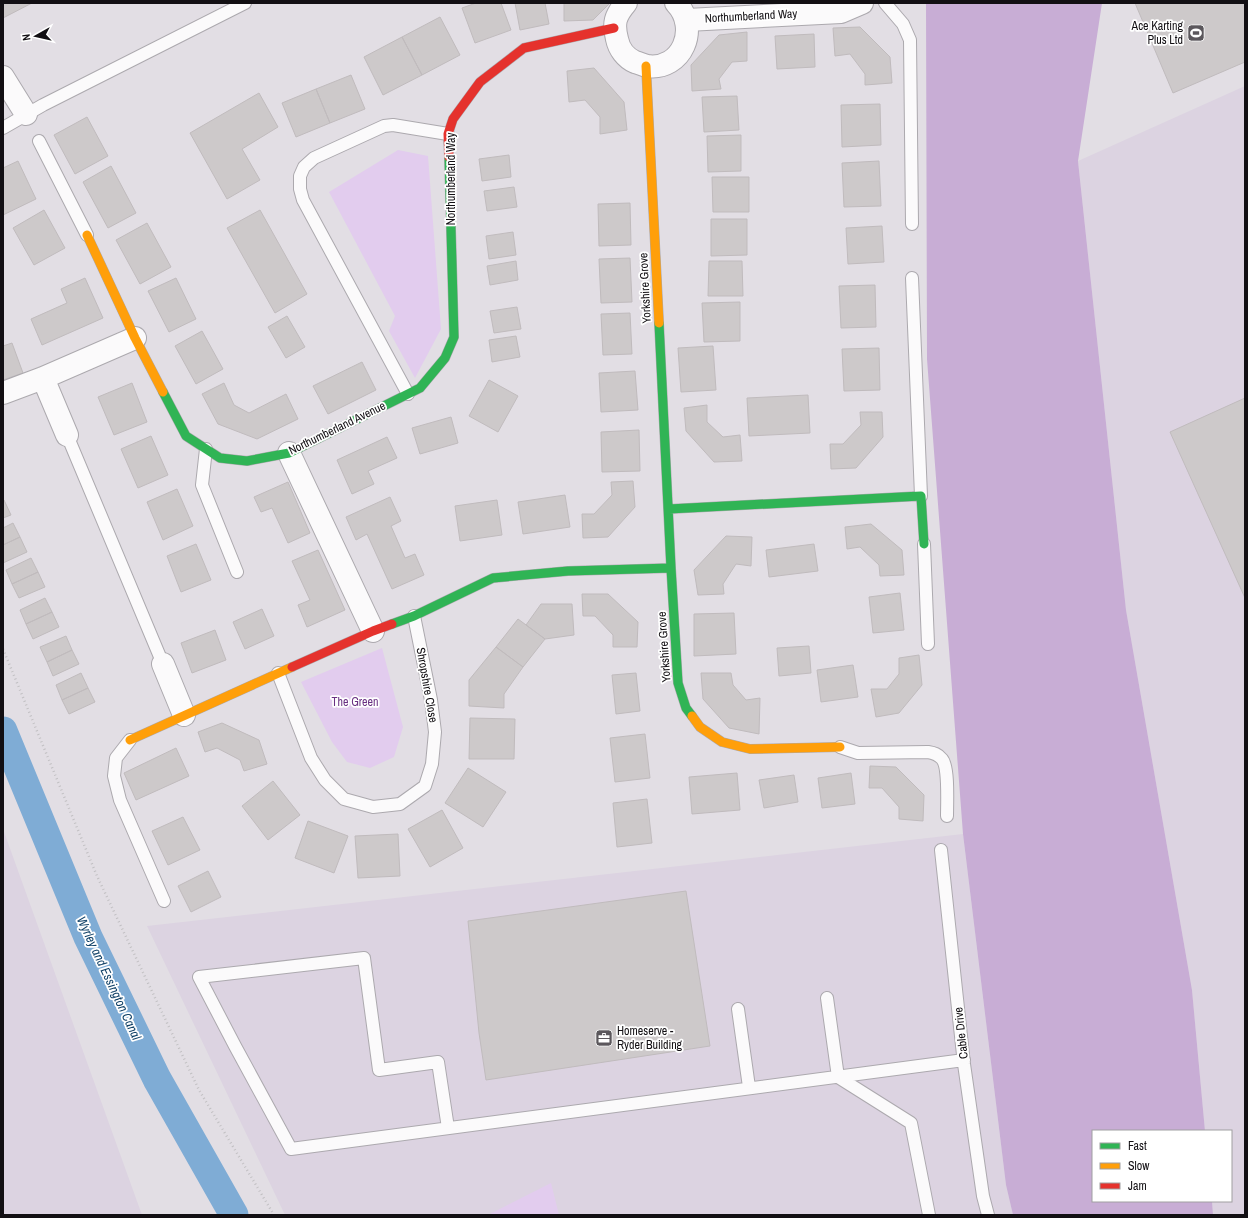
<svg xmlns="http://www.w3.org/2000/svg" width="1248" height="1218" font-family="'Archivo Narrow',sans-serif">
  <style>
    .built { fill: #dcd3e1 }
    .green { fill: #e2ccee }
    .forest { fill: #c8add5 }
    .lines { fill: none; stroke-linecap: round; stroke-linejoin: round }
    .canal { stroke: #7facd5; stroke-width: 29 }
    .building { fill: #cdc9ca; stroke: #c0bbbd }
    .lane-casing { stroke: #aca9ae; stroke-width: 14 }
    .street-casing { stroke: #aca9ae; stroke-width: 24 }
    .fast-casing { stroke: #aca9ae; stroke-width: 10 }
    .slow-casing { stroke: #aca9ae; stroke-width: 10 }
    .jam-casing { stroke: #aca9ae; stroke-width: 10 }
    .path { stroke: #c2c0c3; stroke-width: 2.5; stroke-dasharray: 1 3; stroke-linecap: butt }
    .lane { stroke: #fbfafb; stroke-width: 12 }
    .street { stroke: #fbfafb; stroke-width: 22 }
    .fast { stroke: #30b455; stroke-width: 9 }
    .slow { stroke: #ff9f0a; stroke-width: 9 }
    .jam { stroke: #e5322d; stroke-width: 9 }
    .labels { text-anchor: middle; dominant-baseline: central; stroke-width: 3.5; stroke-linejoin: round; paint-order: stroke }
    .street-label { font-size: 12px; fill: #120f13; stroke: #fff }
    .poi-label { font-size: 12px; fill: #120f13; stroke: #fff; text-anchor: end }
    .park-label { font-size: 12px; fill: #693082; stroke: #fff }
    .water-label { font-size: 13px; font-style: italic; fill: #104167; stroke: #fff }
  </style>
  <rect width="100%" height="100%" fill="#e2dee4"/>
  <path class="built" d="M1245 86V1215H1213L1212 1201H1231V1131H1205L1192 990 1126 610 1078 161Z
    M3 829 142 1215H3Z
    M963 834 1006 1185 1013 1215H285L147 926Z"/>
  <path class="green" d="M398 150 428 156 441 329 415 378 389 331 395 316 329 192Z
    M382 648 403 727 394 757 370 768 347 762 332 742 301 682Z
    M551 1183 559 1215H488Z"/>
  <path class="forest" d="M926 3H1102L1078 161 1126 610 1192 990 1205 1131H1093V1201H1212L1213 1215H1013L1006 1185 963 834 927 359Z"/>
  <g class="lines">
    <path class="canal" d="M3 731 88 937 157 1079 234 1215"/>
  </g>
  <path class="building" d="M3 3H32L3 18Z
    M476 3H501L511 30 475 43 462 8Z
    M515 3H545L549 24 520 30Z
    M564 3H610L593 20 564 21Z
    M1135 3H1245V62L1173 93Z
    M440 17 460 55 422 75 402 37Z
    M860 27 890 57 892 83 865 85V74L850 54 835 56 833 28Z
    M747 32V61L732 62 719 79 721 89 692 91 691 65 719 35Z
    M814 34 815 67 777 69 775 36Z
    M402 37 422 75 383 95 364 57Z
    M594 68 624 102 627 130 600 134V117L585 100 569 102 567 71Z
    M351 75 365 109 330 123 316 89Z
    M316 89 330 123 296 137 282 103Z
    M259 93 278 127 242 149 260 180 227 199 190 133Z
    M737 96 739 130 704 132 702 97Z
    M880 104 881 145 842 147 841 105Z
    M87 117 108 156 75 174 54 135Z
    M741 135V171L708 172 707 136Z
    M509 155 511 177 482 181 479 159Z
    M18 161 36 199 3 215V168Z
    M879 161 881 206 844 207 842 163Z
    M111 166 136 213 108 228 83 182Z
    M712 177H749V212H713Z
    M514 187 517 207 487 211 484 191Z
    M630 203 631 245 599 246 598 204Z
    M44 210 65 248 34 265 13 228Z
    M260 210 307 294 275 313 227 228Z
    M711 219H747V255L711 256Z
    M147 223 171 267 140 284 116 240Z
    M882 226 884 262 848 264 846 228Z
    M513 232 516 255 489 259 486 236Z
    M630 258 632 302 601 303 599 259Z
    M516 261 518 280 490 285 487 266Z
    M709 261H742L743 296H708Z
    M85 278 103 318 42 345 31 319 67 303 61 289Z
    M176 278 196 319 169 332 148 291Z
    M875 285 876 327 841 328 839 286Z
    M740 302V341L704 342 702 303Z
    M517 307 521 329 494 333 490 311Z
    M630 313 632 354 603 355 601 314Z
    M287 316 305 347 286 358 268 327Z
    M202 331 223 369 196 384 175 346Z
    M516 336 520 357 492 362 489 340Z
    M12 343 23 373 3 380V346Z
    M713 346 716 390 681 392 678 348Z
    M879 348 880 390 844 391 842 349Z
    M362 362 376 390 328 414 313 386Z
    M635 371 638 410 601 412 599 373Z
    M489 380 518 396 498 432 469 416Z
    M132 383 147 422 114 435 98 397Z
    M224 383 234 405 249 413 286 394 298 419 257 439 218 424 202 394Z
    M808 395 810 433 749 436 747 398Z
    M1245 398V598L1170 432Z
    M707 405V422L723 437 740 435 742 461 714 462 686 431 684 408Z
    M860 412H882L883 437 856 468 831 469 830 444H843L861 425Z
    M451 417 458 443 420 454 412 428Z
    M639 430 640 471 602 472 601 432Z
    M151 436 168 475 138 488 121 449Z
    M387 437 397 458 368 471 374 484 352 494 337 460Z
    M633 481 635 507 608 537 583 538 582 514H594L612 495 611 482Z
    M288 482 310 533 288 543 272 508 261 512 254 497Z
    M177 489 193 526 163 540 147 502Z
    M565 495 570 527 523 534 518 502Z
    M390 497 401 521 391 526 405 558 415 554 424 575 392 589 367 534 356 540 346 517Z
    M4 500 11 515 3 518V501Z
    M497 500 502 535 460 541 455 506Z
    M13 523 20 537 3 545V528Z
    M871 524 902 550 904 575 880 576 879 565 860 547 847 549 845 527Z
    M726 536 752 537 751 566 736 564 723 584 724 594 698 595 694 570Z
    M20 537 27 552 3 563V545Z
    M196 544 211 580 181 592 167 556Z
    M814 544 818 571 769 577 766 550Z
    M318 550 345 610 307 627 298 605 310 600 292 561Z
    M31 558 38 572 12 584 6 570Z
    M38 572 45 587 19 598 12 584Z
    M900 593 904 630 873 633 869 597Z
    M582 594H608L638 622 637 647H613V635L595 616H583Z
    M45 598 52 612 26 624 20 610Z
    M541 604H572L574 635 545 639 526 625Z
    M262 609 274 636 245 649 233 622Z
    M52 612 59 627 33 639 26 624Z
    M734 613 736 654 694 656V614Z
    M518 619 545 639 523 667 496 647Z
    M215 630 226 660 192 673 181 643Z
    M66 636 72 650 47 662 40 647Z
    M809 646 811 673 779 676 777 648Z
    M496 647 523 667 504 694V708L469 706V680Z
    M72 650 79 664 53 676 47 662Z
    M919 655 922 685 899 713 876 717 871 689H887L899 674V658Z
    M853 665 858 697 821 702 817 670Z
    M81 673 88 688 62 700 56 685Z
    M636 673 640 711 616 714 612 675Z
    M701 673H731L733 685 746 700 760 698 759 734 729 728 703 699Z
    M88 688 95 702 69 714 62 700Z
    M470 718 515 719 514 759H469Z
    M222 723 259 740 267 764 244 771 240 760 217 748 205 752 198 732Z
    M645 734 650 778 615 782 610 738Z
    M176 748 189 776 136 800 124 773Z
    M870 766 896 767 924 795 923 821 899 819V807L882 788H869Z
    M468 768 506 792 483 827 445 803Z
    M737 773 740 810 692 814 689 777Z
    M851 773 855 804 822 808 818 778Z
    M794 775 798 802 764 808 759 780Z
    M273 781 300 815 268 840 242 806Z
    M647 799 652 843 617 847 613 803Z
    M442 810 463 848 430 867 408 829Z
    M183 817 200 850 168 865 152 831Z
    M308 821 348 836 334 873 295 858Z
    M398 834 400 876 358 878 355 836Z
    M208 871 221 897 191 912 178 886Z
    M686 891 710 1046 486 1080 479 1033 468 921Z"/>
  <g class="lines">
    <defs>
      <path id="lane" d="M885 3 903 24 910 40 912 224
        M3 128 43 105 245 3
        M39 141 87 235
        M912 278 921 496
        M408 394 303 200 300 189V176L304 167 314 158 384 126 393 125 448 134
        M67 435 163 664
        M206 449 202 485 237 572
        M924 544 928 644
        M278 673 311 758 325 780 344 799 373 807 400 804 425 786 432 764 435 732 431 700 414 616
        M130 740 116 758 114 776 120 800 164 901
        M840 747 858 753 928 752C934 753 938 754 942 759 949 767 947 804 947 816
        M941 850 964 1064 983 1196 988 1215
        M827 998 838 1077 911 1123 929 1215
        M738 1009 749 1087
        M448 1128 438 1062 379 1070 364 958 199 977 235 1046 291 1149 964 1060"/>
      <path id="street" d="M626 3C615 16 613 23 617 39 619 49 626 58 635 62 639 63 643 65 647 66 682 71 700 28 676 3
        M687 20 841 12 862 3
        M3 77 26 114
        M43 378 67 435
        M3 393 43 378 135 338
        M289 453 373 631
        M163 664 184 715"/>
      <path id="fast" d="M659 323 671 568 678 683 686 708 692 716
        M163 392 186 436 220 458 247 461 289 453 420 388 445 358 454 337 449 157
        M669 509 921 496 924 544
        M392 624 414 616 493 578 568 571 671 568"/>
      <path id="slow" d="M646 66 659 323
        M87 235 135 338 163 392
        M692 716 700 727 722 742 750 749 840 747
        M130 740 292 667"/>
      <path id="jam" d="M449 157 448 134 453 119 480 82 524 48 614 28
        M292 667 373 631 392 624"/>
    </defs>
    <use href="#lane" class="lane-casing"/>
    <use href="#street" class="street-casing"/>
    <use href="#fast" class="fast-casing"/>
    <use href="#slow" class="slow-casing"/>
    <use href="#jam" class="jam-casing"/>
    <path class="path" d="M3 649 97 876 199 1090 274 1215"/>
    <use href="#lane" class="lane"/>
    <use href="#street" class="street"/>
    <use href="#fast" class="fast"/>
    <use href="#slow" class="slow"/>
    <use href="#jam" class="jam"/>
  </g>
  <defs>
    <symbol id="stadium-square" viewBox="-11 -11 22 22"><rect x="-9" y="-9" width="18" height="18" rx="4" fill="#5b575c" stroke="#fff"/><path d="M0-5a6.5 5 0 1 0 0 10a6.5 5 0 1 0 0-10ZM-3.5-1.8h7v3.6h-7Z" fill="#fff"/></symbol>
    <symbol id="office-square" viewBox="-11 -11 22 22"><rect x="-9" y="-9" width="18" height="18" rx="4" fill="#5b575c" stroke="#fff"/><path d="M-6-3h4V-5.5h4V-3h4V5H-6ZM-1-4.5V-3h2v-1.5ZM-6 0V1H6V0Z" fill="#fff"/></symbol>
  </defs>
  <g fill-rule="evenodd">
    <use href="#stadium-square" x="1186" y="23" width="20" height="20"/>
    <use href="#office-square" x="594" y="1028" width="20" height="20"/>
  </g>
  <g class="labels">
    <g class="street-label">
      <text transform="translate(751 16) rotate(-3)">Northumberland Way</text>
      <text transform="translate(451 179) rotate(-90)">Northumberland Way</text>
      <text transform="translate(645 288) rotate(-93)">Yorkshire Grove</text>
      <text transform="translate(337 428) rotate(-26)">Northumberland Avenue</text>
      <text transform="translate(664 647) rotate(-94)">Yorkshire Grove</text>
      <text transform="translate(427 685) rotate(80)">Shropshire Close</text>
      <text transform="translate(961 1033) rotate(-96)">Cable Drive</text>
    </g>
    <g class="poi-label">
      <text x="1183" y="26">Ace Karting<tspan x="1183" dy="14">Plus Ltd</tspan></text>
      <text x="617" y="1031" text-anchor="start">Homeserve -<tspan x="617" dy="14">Ryder Building</tspan></text>
    </g>
    <g class="park-label">
      <text x="355" y="702">The Green</text>
    </g>
    <g class="water-label">
      <text transform="translate(109 978) rotate(65)">Wyrley and Essington Canal</text>
    </g>
  </g>
  <rect width="1248" height="1218" fill="none" stroke="#120f13" stroke-width="8"/>
  <rect x="1092" y="1130" width="140" height="72" fill="#ffffff" stroke="#a09fa1"/>
  <rect x="1100" y="1143" width="20" height="6" fill="#30b455" stroke="#a09fa1"/>
  <text x="1128" y="1150" font-size="12" fill="#120f13">Fast</text>
  <rect x="1100" y="1163" width="20" height="6" fill="#ff9f0a" stroke="#a09fa1"/>
  <text x="1128" y="1170" font-size="12" fill="#120f13">Slow</text>
  <rect x="1100" y="1183" width="20" height="6" fill="#e5322d" stroke="#a09fa1"/>
  <text x="1128" y="1190" font-size="12" fill="#120f13">Jam</text>
  <g transform="translate(36 36) rotate(262)" stroke="#ffffff" stroke-width="3" paint-order="stroke">
  <path d="M0-3L7 15L0 10L-7 15Z" fill="#120f13"/>
  <text y="-6" font-size="11" font-weight="bold" text-anchor="middle" fill="#120f13">N</text>
  </g>
</svg>
